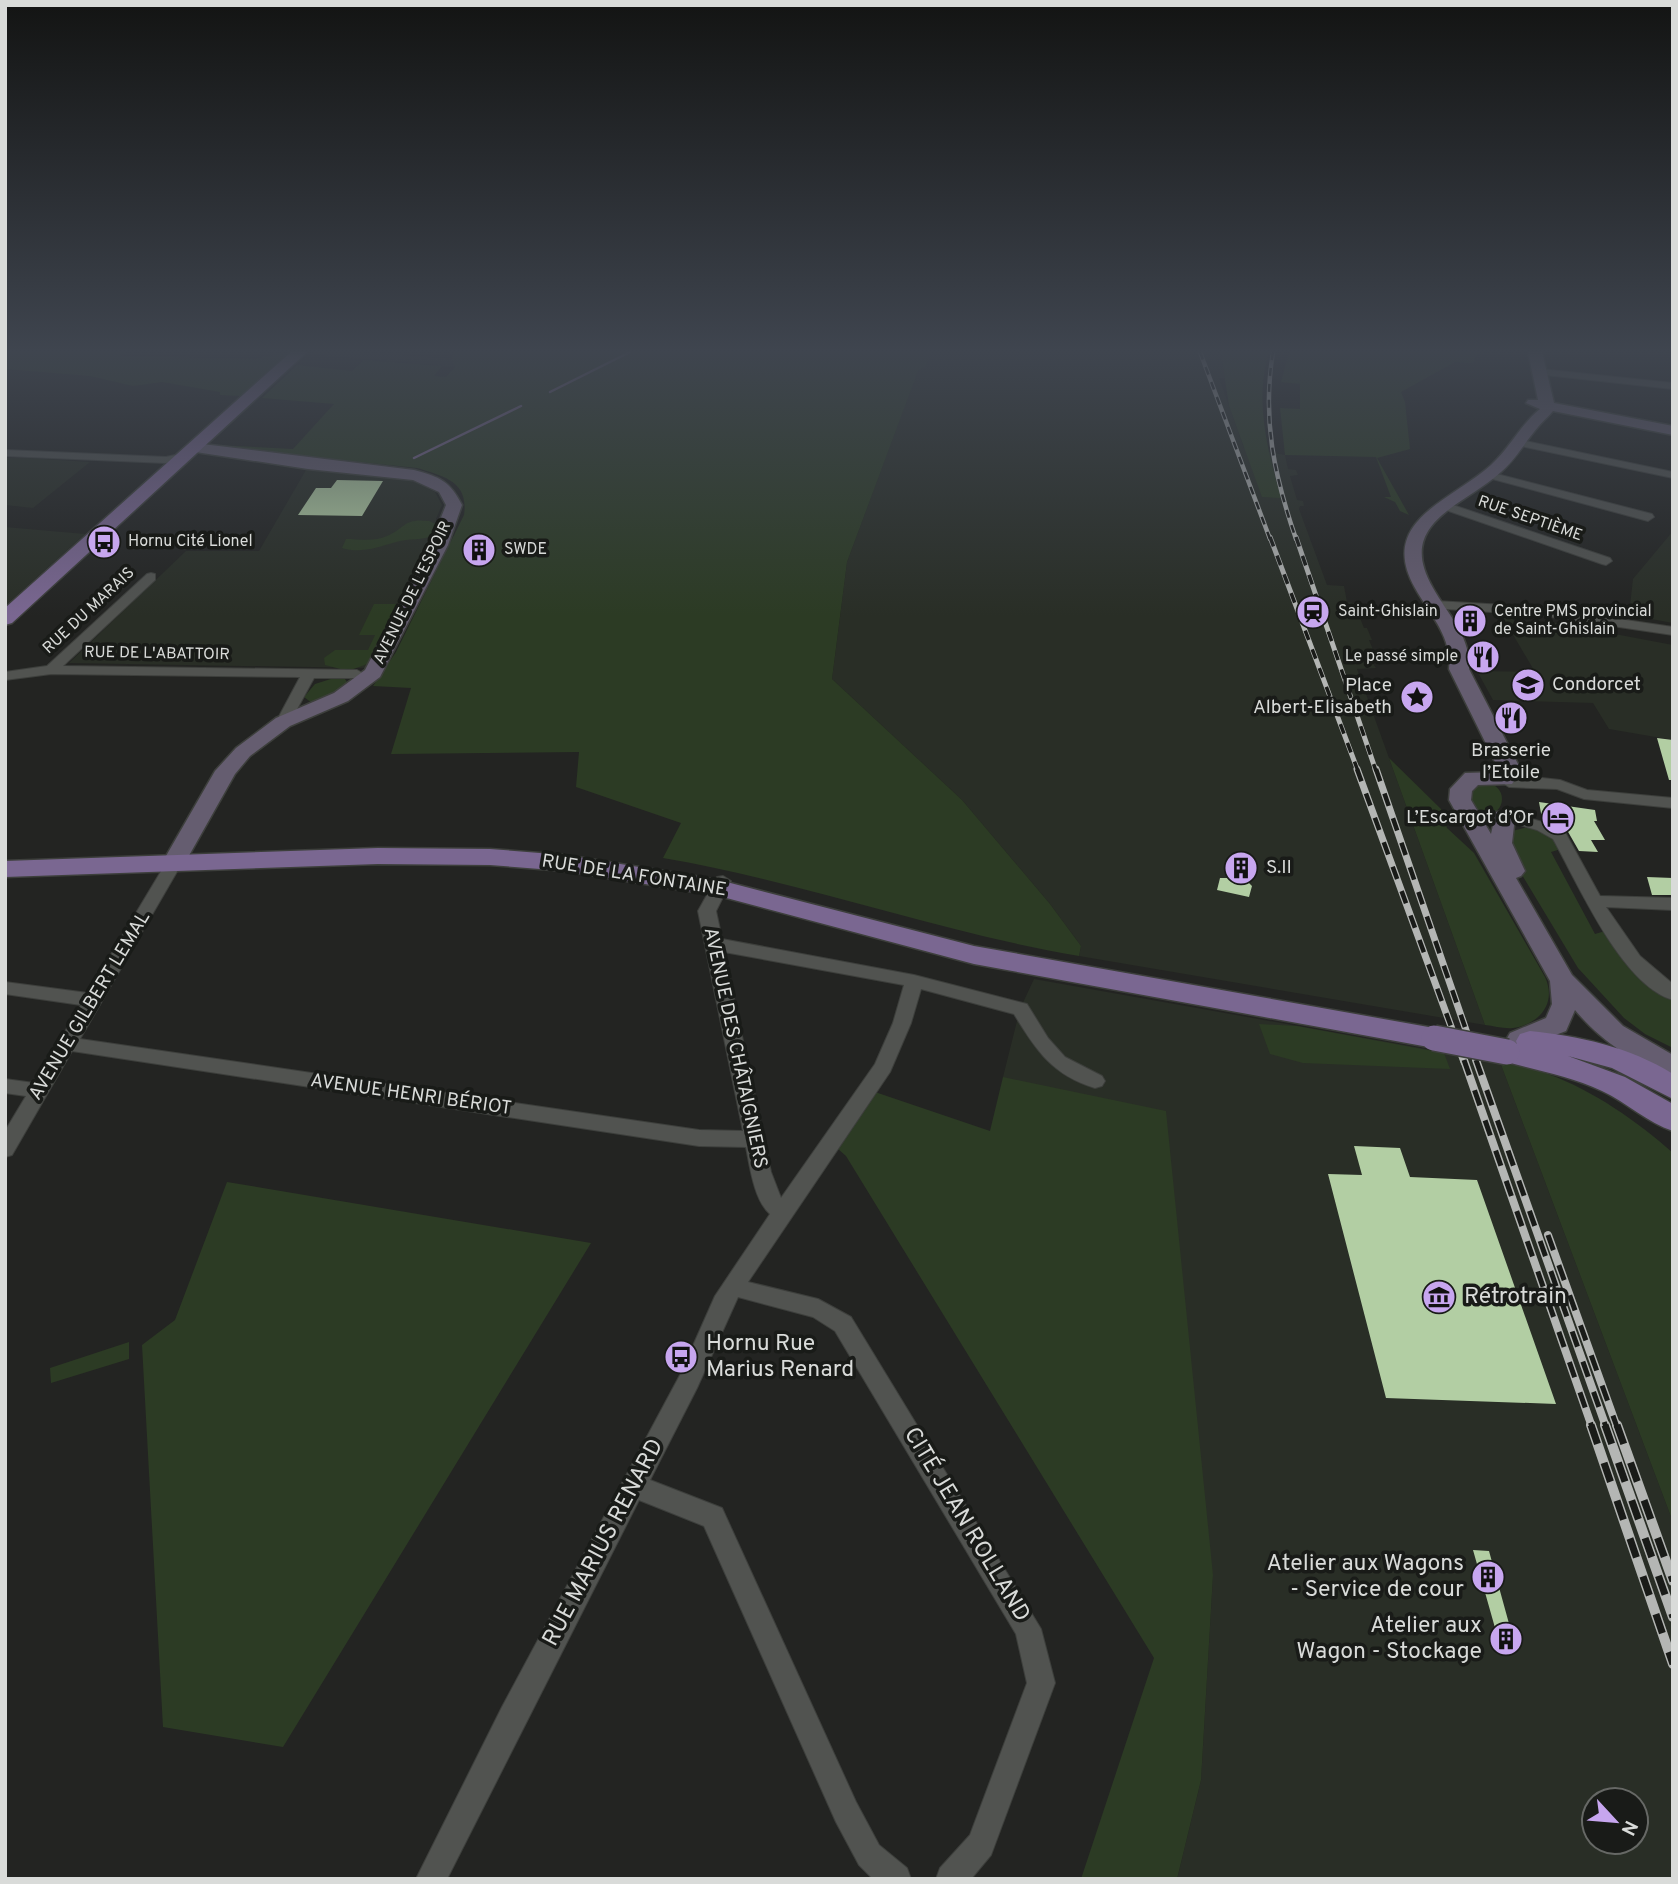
<svg xmlns="http://www.w3.org/2000/svg" width="1678" height="1884" font-family="Overpass,sans-serif">
  <style>
    .built { fill: #292e26; fill-rule: evenodd }
    .green { fill: #2c3b24 }
    .lines { fill: none; stroke-linecap: round; stroke-linejoin: round }
    .stream { stroke: #7a6790; stroke-width: 2.5 }
    .building { fill: #b2cea3 }
    .street-casing { stroke: #3d3f3c; stroke-width: 2 }
    .secondary-casing { stroke: #3d3f3c; stroke-width: 3 }
    .primary-casing { stroke: #3d3f3c; stroke-width: 3 }
    .street { fill: #515350; fill-rule: evenodd }
    .secondary { fill: #655d70; fill-rule: evenodd }
    .primary { fill: #7a6791; fill-rule: evenodd }
    .rail-far4-casing { stroke: #b4b6b4; stroke-width: 4.5 }
    .rail-far3-casing { stroke: #b4b6b4; stroke-width: 5 }
    .rail-far2-casing { stroke: #b4b6b4; stroke-width: 7 }
    .rail-far1-casing { stroke: #b4b6b4; stroke-width: 8 }
    .rail-casing { stroke: #b4b6b4; stroke-width: 10 }
    .rail-far4 { stroke: #191b18; stroke-width: 2.5; stroke-dasharray: 8; stroke-linecap: butt }
    .rail-far3 { stroke: #191b18; stroke-width: 3.5; stroke-dasharray: 10; stroke-linecap: butt }
    .rail-far2 { stroke: #191b18; stroke-width: 4.5; stroke-dasharray: 13; stroke-linecap: butt }
    .rail-far1 { stroke: #191b18; stroke-width: 5; stroke-dasharray: 16; stroke-linecap: butt }
    .rail { stroke: #191b18; stroke-width: 7; stroke-dasharray: 20; stroke-linecap: butt }
    .primary-bridge-casing { stroke: #3d3f3c; stroke-width: 28; stroke-linecap: butt }
    .primary-bridge { stroke: #7a6791; stroke-width: 25 }
    .labels { text-anchor: middle; dominant-baseline: central; stroke-width: 7; stroke-linejoin: round; paint-order: stroke }
    .far-street-label { font-size: 16px; fill: #d9dbd9; stroke: #191b18 }
    .far-poi-label { font-size: 16px; fill: #d9dbd9; stroke: #191b18; text-anchor: start }
    .poi-label { font-size: 19px; fill: #d9dbd9; stroke: #191b18; text-anchor: start }
    .street-label { font-size: 19px; fill: #d9dbd9; stroke: #191b18 }
    .near-poi-label { font-size: 23px; fill: #d9dbd9; stroke: #191b18; text-anchor: start }
    .near-street-label { font-size: 23px; fill: #d9dbd9; stroke: #191b18 }
  </style>
  <rect width="100%" height="100%" fill="#232422"/>
  <path class="built" d="M312 352H359L452 359 455 367 310 354Z
    M930 352H1221L1225 378H1219L1244 448 1285 455 1288 469 1296 470 1298 475 1290 476 1297 500 1303 501 1304 506H1300L1299 509 1327 585 1344 586 1347 602 1354 603 1364 628H1367L1372 640H1369L1377 659H1370L1376 668 1357 669 1485 1025 1079 956 1081 946 1050 904 962 800 832 679 847 562 918 370 926 366Z
    M5 458H29L90 462 33 508 5 505Z
    M306 470 409 479 435 492 442 505 436 519 440 528 368 668 69 663 186 551H259Z
    M5 527 85 534 5 606Z
    M1673 531V623L1629 615 1633 579Z
    M1502 616 1512 617 1515 622 1562 623 1565 628H1583L1673 645V740L1609 729 1593 703 1493 700 1477 671 1535 672Z
    M1034 979 1500 1062 1673 1522V1879H1177L1201 1780 1213 1575 1003 1077 1020 1009ZM1594 1800H1636V1842H1594Z"/>
  <path class="green" d="M5 352H125L120 356 254 359 291 352 241 396 220 395V392L162 382 133 386 90 376 5 369Z
    M454 352H930L926 366 918 371 847 562 832 679 962 800 1050 904 1081 946 1079 956C938 932 804 882 663 858L681 823 576 787 579 752 391 754 411 688 373 686 396 652 464 515C469 481 443 476 417 468L213 447 216 445 293 449 334 404 262 398 297 365 352 371 364 360 442 366 434 376 446 377 455 367 452 359Z
    M1221 352H1269C1254 400 1268 452 1281 498L1262 497 1229 406Z
    M1289 352H1479L1472 363 1455 362 1401 392 1405 402 1410 449 1377 458 1409 515 1400 511 1395 502 1384 497H1391L1376 457 1285 455 1280 408 1300 409V384L1281 382Z
    M429 521 438 525 435 535C422 541 410 538 396 542 378 547 361 554 342 548L346 539C359 539 375 542 387 536 406 528 403 518 429 521Z
    M374 604H401L370 663 348 671 325 665 324 658 335 650H368L375 635H359Z
    M337 677 345 679 348 684 342 690 312 703 304 697 315 684Z
    M1389 758 1441 809 1447 828 1474 853 1545 977C1557 1003 1540 1024 1513 1028 1504 1029 1494 1026 1485 1025Z
    M1470 799a16 16 0 1 1 32 0a16 16 0 1 1-32 0Z
    M1528 827 1551 835 1561 849 1551 852 1595 934 1605 931 1673 999V1048L1645 1034 1624 1018 1578 968 1510 855 1512 831Z
    M1259 1024 1297 1026 1444 1053 1450 1069 1303 1063 1270 1054Z
    M1500 1062C1516 1066 1533 1068 1548 1074 1594 1091 1637 1121 1673 1153V1522Z
    M1003 1077 1166 1111 1213 1575 1201 1780 1177 1879H1081L1154 1658 846 1156 837 1148 875 1092 990 1131Z
    M227 1182 591 1243 283 1747 163 1727 142 1345 175 1320Z
    M129 1342V1359L51 1383 50 1368Z"/>
  <g class="lines">
    <path class="stream" d="M550 392 630 352
      M414 458 521 406"/>
  </g>
  <path class="building" d="M337 480 383 481 362 516 298 515 316 488H331Z
    M1657 738 1673 740V780H1669Z
    M1539 802 1595 810 1597 821H1594L1605 840H1591L1598 852 1579 851 1563 823 1542 819Z
    M1237 854 1251 858 1245 879 1252 886 1249 897 1217 890 1220 878H1230Z
    M1647 877 1673 878V895H1652Z
    M1354 1146 1400 1148 1410 1177 1477 1180 1556 1404 1386 1398 1328 1174 1362 1175Z
    M1473 1550 1489 1551 1516 1649H1501Z"/>
  <g class="lines">
    <defs>
      <path id="street" d="M1540 369 1673 383V389L1536 374 1535 372Z
        M1520 440 1673 472V478L1516 445 1515 443Z
        M5 450 166 457 185 453 191 456 166 463 5 456Z
        M1489 472 1652 514 1654 517 1648 521 1485 477V473Z
        M1444 502 1610 558 1612 561 1606 565 1602 564 1440 508V504Z
        M151 573 155 574V580L63 666 357 670 364 674 357 678H314L290 722 283 726 276 722 300 677 51 674 5 680V672L47 666 147 574Z
        M1436 601 1538 607 1673 627V635L1538 615 1431 608V602Z
        M1523 776 1560 780 1587 790 1673 798V808L1584 799 1557 789 1509 787 1501 782 1504 779Z
        M1505 811 1549 824 1565 832 1600 896 1673 898V910L1606 907 1640 956 1673 984V1000C1621 985 1578 883 1553 839L1537 830 1499 819 1497 816Z
        M174 858 182 863 80 1039 699 1130 743 1131 698 911 717 877 723 876 731 881 716 911 722 939 914 975 1027 1004 1048 1038 1065 1057 1102 1076 1105 1081 1102 1086 1095 1088C1052 1075 1036 1050 1014 1014L921 989 911 1023 890 1072 748 1282 818 1299 851 1317 1041 1629 1055 1683 991 1855 971 1879H936L940 1868 970 1835 1027 1683 1016 1634 835 1331 813 1317 738 1297 697 1388 650 1480 722 1508 856 1802 879 1845 907 1868 911 1879H873L859 1865 836 1822 704 1526 639 1500 447 1879H416L502 1707 680 1375 715 1296 770 1214C754 1200 750 1167 746 1147L699 1146 72 1051 12 1155 5 1157V1131L26 1096 5 1093V1079L34 1083 81 1005 5 994V982L88 993 166 863ZM724 952 904 985 893 1023 875 1064 781 1198 771 1172Z"/>
      <path id="secondary" d="M1528 352H1542L1554 403 1673 426V435L1553 411C1548 417 1543 421 1538 427 1525 442 1516 459 1501 472 1462 507 1395 523 1433 588 1448 615 1471 636 1469 669L1519 766 1520 772 1512 784 1478 785 1472 791 1471 800 1491 834 1496 812H1512L1515 817 1512 843 1525 871 1521 876 1516 878 1572 975 1623 1026 1673 1055V1076C1635 1064 1600 1040 1575 1010L1566 1031 1519 1049 1510 1047 1506 1040 1510 1033 1546 1018 1552 1004 1550 981 1449 800 1450 789 1465 773 1498 772 1497 766 1449 669C1452 636 1430 615 1415 588 1377 521 1451 501 1491 465 1510 448 1520 425 1540 409L1526 403 1528 400H1538Z
        M194 443 414 470C440 477 450 481 462 505L448 545 380 677 348 701 290 726 250 756 235 774 182 868 174 870 166 868 162 863 215 771 236 748 276 718 334 693 365 670 430 545 446 505 439 492 413 480 308 469 189 451 186 448Z"/>
      <path id="primary" d="M291 352H307L12 623 5 625V608Z
        M378 848 490 849 565 855 719 880 974 946 1434 1028 1444 1031 1448 1038 1444 1045 1434 1048 974 964 719 896 565 871 490 865 378 864 5 877V861Z
        M1530 1031C1579 1036 1630 1047 1673 1074V1099L1612 1068 1568 1056 1625 1077 1673 1104V1131C1648 1123 1626 1102 1602 1091 1568 1075 1532 1070 1497 1059L1493 1052 1497 1045 1507 1042 1517 1044 1516 1041 1520 1034Z"/>
    </defs>
    <use href="#street" class="street-casing"/>
    <use href="#secondary" class="secondary-casing"/>
    <use href="#primary" class="primary-casing"/>
    <use href="#street" class="street"/>
    <use href="#secondary" class="secondary"/>
    <use href="#primary" class="primary"/>
    <defs>
      <path id="rail-far4" d="M1200 352 1270 539
        M1273 352C1262 419 1274 475 1296 539"/>
      <path id="rail-far3" d="M1270 537 1358 771
        M1296 537 1376 771"/>
      <path id="rail-far2" d="M1357 769 1464 1062
        M1376 769 1477 1062"/>
      <path id="rail-far1" d="M1464 1060 1592 1427
        M1476 1060 1606 1427
        M1548 1235 1617 1427"/>
      <path id="rail" d="M1591 1425 1673 1664
        M1605 1425 1673 1617
        M1617 1425 1673 1581"/>
    </defs>
    <use href="#rail-far4" class="rail-far4-casing"/>
    <use href="#rail-far3" class="rail-far3-casing"/>
    <use href="#rail-far2" class="rail-far2-casing"/>
    <use href="#rail-far1" class="rail-far1-casing"/>
    <use href="#rail" class="rail-casing"/>
    <use href="#rail-far4" class="rail-far4"/>
    <use href="#rail-far3" class="rail-far3"/>
    <use href="#rail-far2" class="rail-far2"/>
    <use href="#rail-far1" class="rail-far1"/>
    <use href="#rail" class="rail"/>
    <defs>
      <path id="primary-bridge" d="M1434 1038 1507 1052"/>
    </defs>
    <use href="#primary-bridge" class="primary-bridge-casing"/>
    <use href="#primary-bridge" class="primary-bridge"/>
  </g>
  <linearGradient id="sky" x2="0" y2="1"><stop stop-color="#131413"/><stop offset="0.57" stop-color="#3f454f"/><stop offset="1" stop-color="#3f454f" stop-opacity="0"/></linearGradient>
  <rect width="1678" height="616" fill="url(#sky)"/>
  <defs>
    <symbol id="bus-disc" viewBox="-11 -11 22 22"><circle r="9.5" fill="#c7a6ef" stroke="#191b18"/><path d="M-5-6H5V4H4V6H2V4H-2V6H-4V4H-5ZM-3.5-4V0h7V-4ZM-3.5 1.2v1.5H-2V1.2ZM2 1.2v1.5H3.5V1.2Z" fill="#111"/></symbol>
    <symbol id="building-disc" viewBox="-11 -11 22 22"><circle r="9.5" fill="#c7a6ef" stroke="#191b18"/><path d="M-4-6H4V6H1V3H-1V6H-4ZM-2.5-4.3h1.7v1.8h-1.7ZM.8-4.3h1.7v1.8H.8ZM-2.5-1h1.7V.8h-1.7ZM.8-1h1.7V.8H.8Z" fill="#111"/></symbol>
    <symbol id="station-disc" viewBox="-11 -11 22 22"><circle r="9.5" fill="#c7a6ef" stroke="#191b18"/><path d="M-3-6H3Q5-6 5-4V2Q5 4 3 4L4.5 6H3L1.5 4h-3L-3 6H-4.5L-3 4Q-5 4-5 2V-4Q-5-6-3-6ZM-3.5-4v3h7v-3ZM-3.5 1v1.5H-2V1ZM2 1v1.5H3.5V1Z" fill="#111"/></symbol>
    <symbol id="restaurant-disc" viewBox="-11 -11 22 22"><circle r="9.5" fill="#c7a6ef" stroke="#191b18"/><path d="M-5-6h1v4h1v-4h1v4h1v-4h1v5L-1.5 .5V6h-2V.5L-5-1ZM5-6V6H3V1.5H1.5Q1.5-4 5-6Z" fill="#111"/></symbol>
    <symbol id="university-disc" viewBox="-11 -11 22 22"><circle r="9.5" fill="#c7a6ef" stroke="#191b18"/><path d="M0-5L7-2L0 1L-7-2ZM-4 1L0 2.5L4 1V4Q0 6-4 4Z" fill="#111"/></symbol>
    <symbol id="sight-disc" viewBox="-11 -11 22 22"><circle r="9.5" fill="#c7a6ef" stroke="#191b18"/><path d="M0-6L1.8-2.2L6-1.7L2.9 1.2L3.7 5.4L0 3.3L-3.7 5.4L-2.9 1.2L-6-1.7L-1.8-2.2Z" fill="#111"/></symbol>
    <symbol id="hotel-disc" viewBox="-11 -11 22 22"><circle r="9.5" fill="#c7a6ef" stroke="#191b18"/><path d="M-6-4.5h1.5V1H6V5H4.5V3h-9V5H-6ZM-4 0a1.8 1.8 0 1 1 3.6 0ZM.5 0V-2.5h3Q6-2.5 6 0Z" fill="#111"/></symbol>
    <symbol id="museum-disc" viewBox="-11 -11 22 22"><circle r="9.5" fill="#c7a6ef" stroke="#191b18"/><path d="M0-6L6-3V-2H-6V-3ZM-5-1h2V3h-2ZM-1-1h2V3h-2ZM3-1h2V3H3ZM-6 4H6V6H-6Z" fill="#111"/></symbol>
  </defs>
  <g fill-rule="evenodd">
    <use href="#bus-disc" x="85" y="523" width="38" height="38"/>
    <use href="#building-disc" x="460" y="531" width="38" height="38"/>
    <use href="#station-disc" x="1294" y="593" width="38" height="38"/>
    <use href="#building-disc" x="1451" y="602" width="38" height="38"/>
    <use href="#restaurant-disc" x="1464" y="638" width="38" height="38"/>
    <use href="#university-disc" x="1509" y="666" width="38" height="38"/>
    <use href="#sight-disc" x="1398" y="678" width="38" height="38"/>
    <use href="#restaurant-disc" x="1492" y="699" width="38" height="38"/>
    <use href="#hotel-disc" x="1539" y="799" width="38" height="38"/>
    <use href="#building-disc" x="1222" y="849" width="38" height="38"/>
    <use href="#museum-disc" x="1420" y="1278" width="38" height="38"/>
    <use href="#bus-disc" x="662" y="1338" width="38" height="38"/>
    <use href="#building-disc" x="1469" y="1558" width="38" height="38"/>
    <use href="#building-disc" x="1487" y="1620" width="38" height="38"/>
  </g>
  <g class="labels">
    <g class="far-street-label">
      <text transform="translate(1530 519) rotate(19)">RUE SEPTIÈME</text>
      <text transform="translate(413 593) rotate(-64)">AVENUE DE L'ESPOIR</text>
      <text transform="translate(89 611) rotate(-43)">RUE DU MARAIS</text>
      <text transform="translate(157 654) rotate(1)">RUE DE L'ABATTOIR</text>
    </g>
    <g class="far-poi-label">
      <text x="128" y="542">Hornu Cité Lionel</text>
      <text x="504" y="550">SWDE</text>
      <text x="1338" y="612">Saint-Ghislain</text>
      <text x="1494" y="612">Centre PMS provincial<tspan x="1494" dy="18">de Saint-Ghislain</tspan></text>
      <text x="1458" y="657" text-anchor="end">Le passé simple</text>
    </g>
    <g class="poi-label">
      <text x="1552" y="685">Condorcet</text>
      <text x="1392" y="686" text-anchor="end">Place<tspan x="1392" dy="22">Albert-Elisabeth</tspan></text>
      <text x="1511" y="751" text-anchor="middle">Brasserie<tspan x="1511" dy="22">l’Etoile</tspan></text>
      <text x="1534" y="818" text-anchor="end">L’Escargot d’Or</text>
      <text x="1266" y="868">S.II</text>
    </g>
    <g class="street-label">
      <text transform="translate(634 876) rotate(9)">RUE DE LA FONTAINE</text>
      <text transform="translate(90 1006) rotate(-59)">AVENUE GILBERT LEMAL</text>
      <text transform="translate(735 1048) rotate(78)">AVENUE DES CHÂTAIGNIERS</text>
      <text transform="translate(411 1095) rotate(8)">AVENUE HENRI BÉRIOT</text>
    </g>
    <g class="near-poi-label">
      <text x="1464" y="1297">Rétrotrain</text>
      <text x="706" y="1344">Hornu Rue<tspan x="706" dy="26">Marius Renard</tspan></text>
      <text x="1464" y="1564" text-anchor="end">Atelier aux Wagons<tspan x="1464" dy="26">- Service de cour</tspan></text>
      <text x="1482" y="1626" text-anchor="end">Atelier aux<tspan x="1482" dy="26">Wagon - Stockage</tspan></text>
    </g>
    <g class="near-street-label">
      <text transform="translate(966 1525) rotate(59)">CITÉ JEAN ROLLAND</text>
      <text transform="translate(604 1543) rotate(-62)">RUE MARIUS RENARD</text>
    </g>
  </g>
  <rect width="1678" height="1884" fill="none" stroke="#d9dbd9" stroke-width="14"/>
  <g transform="translate(1615 1821) rotate(116)"><circle r="33" fill="#191b18" stroke="#666865" stroke-width="2"/>
  <path d="M0-5L12 26L0 18L-12 26Z" fill="#c7a6ef"/>
  <text y="-10" font-size="19" font-weight="bold" text-anchor="middle" fill="#d9dbd9">N</text>
  </g>
</svg>
